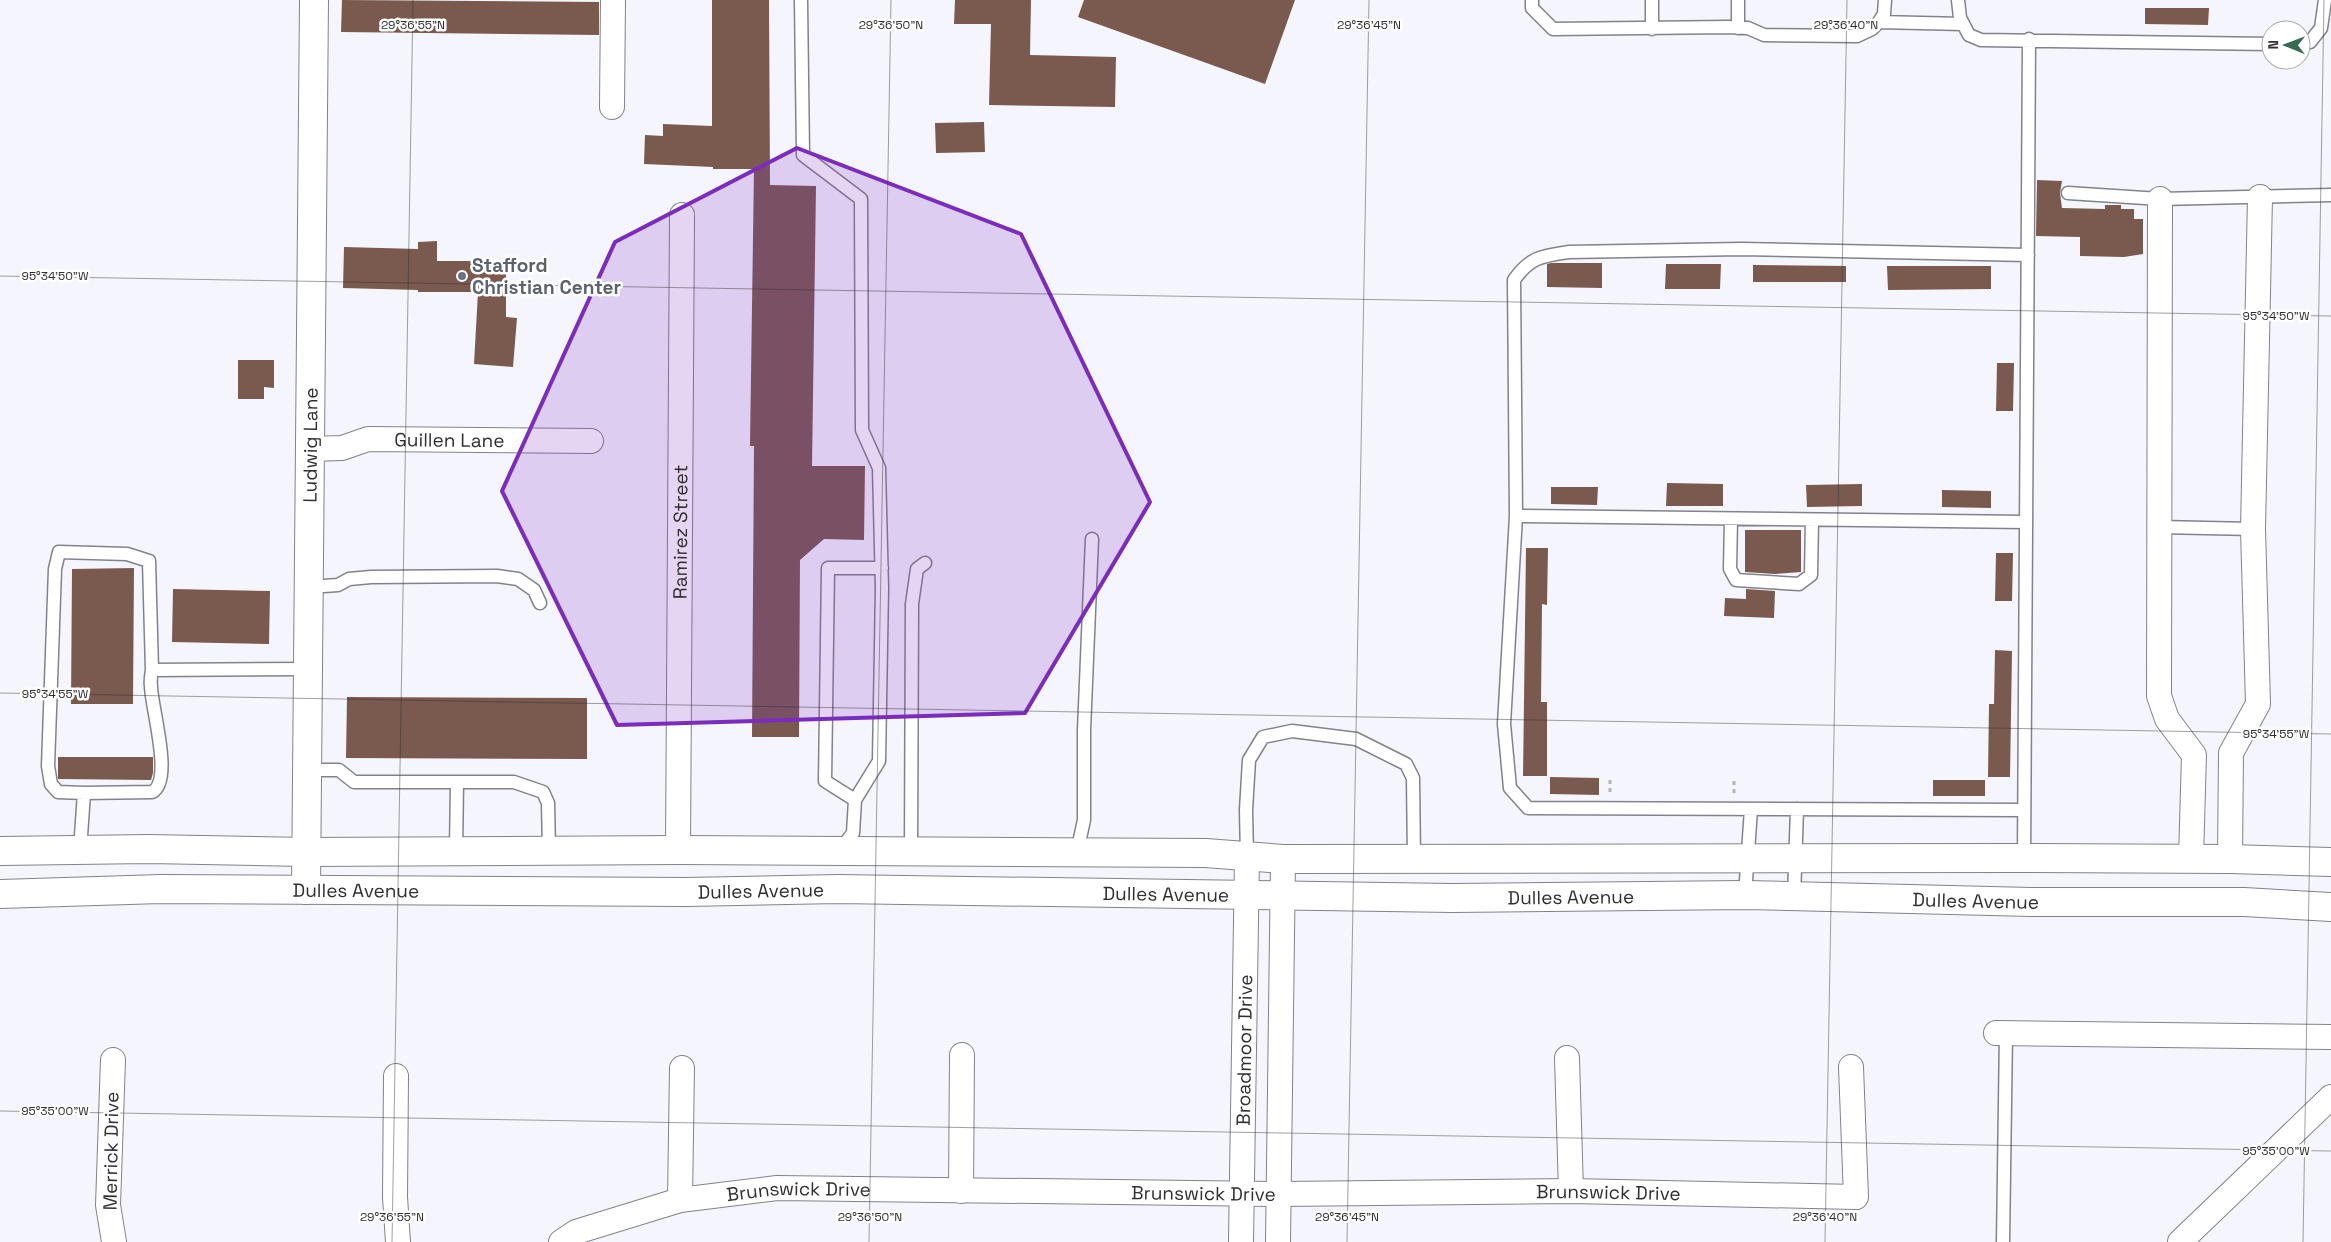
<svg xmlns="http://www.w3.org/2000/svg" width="2331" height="1242" font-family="'Space Grotesk',sans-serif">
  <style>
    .building { fill: #7a594f }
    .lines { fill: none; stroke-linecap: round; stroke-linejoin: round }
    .service-casing { stroke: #82838a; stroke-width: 15 }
    .minor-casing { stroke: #82838a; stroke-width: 26 }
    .tertiary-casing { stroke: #82838a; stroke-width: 30 }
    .secondary-casing { stroke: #82838a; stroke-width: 30 }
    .path { stroke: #b3b4b9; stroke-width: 3; stroke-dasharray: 4 4; stroke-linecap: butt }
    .service { stroke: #fff; stroke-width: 12 }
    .minor { stroke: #fff; stroke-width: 24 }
    .tertiary { stroke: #fff; stroke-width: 28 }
    .secondary { stroke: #fff; stroke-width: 28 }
    .marked { fill: #7b2cbf; fill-opacity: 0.2; stroke: #7b2cbf; stroke-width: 4; stroke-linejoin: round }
    .ticks { fill: none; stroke: #2f2f32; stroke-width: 1; stroke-opacity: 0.45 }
    .worship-dot { fill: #6b7280; stroke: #fff; stroke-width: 2 }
    .labels { text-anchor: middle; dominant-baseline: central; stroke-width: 5; stroke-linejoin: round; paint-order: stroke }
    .worship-label { font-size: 19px; font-weight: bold; fill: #5b616d; stroke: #fff; text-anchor: start }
    .street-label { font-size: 19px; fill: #2f2f32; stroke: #fff }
    .ticks-label { font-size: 12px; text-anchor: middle; fill: #2f2f32; stroke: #fff; stroke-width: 5; stroke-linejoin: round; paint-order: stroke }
  </style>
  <rect width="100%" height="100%" fill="#f5f6fd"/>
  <path class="building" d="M342 0 599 2V35L341 32Z
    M712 0H769L770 185 816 186 812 466H865L864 540 824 539 800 560 799 737H752L754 446H750L754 169H713V167L644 164 645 135 663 136V124L712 126Z
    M955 0H1031L1030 55 1116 57 1115 107 989 105 991 24H954Z
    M1084 0H1295L1265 84 1078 17Z
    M2145 8H2209L2208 25 2145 24Z
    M984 122 985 152 936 153 935 123Z
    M2037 180 2062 181 2060 193 2062 208 2105 209V205H2121V209H2134V219H2143V254L2124 257 2080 256V237L2036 236Z
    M437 241V261H506V317L517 318 513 367 474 364 478 292H418V290L343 288 344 247 418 249V242Z
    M1551 263H1602V288L1547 287V264Z
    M1666 264H1721L1720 289H1665Z
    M1753 265 1846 266V282H1753Z
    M1887 266H1991V289L1888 290Z
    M238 360H274V388L264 387V399H238Z
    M1997 363H2014L2013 411H1996Z
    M1667 483 1723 484V506H1666Z
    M1862 484V506L1807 507 1806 485Z
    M1551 487H1598L1597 505 1551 504Z
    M1942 490 1991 491V508L1942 507Z
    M1745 530H1801V572L1775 574 1745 572Z
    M1526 548H1548L1547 605 1542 604 1541 702H1547V776H1523Z
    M1996 553H2013L2012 601H1995Z
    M134 568 133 704H71L72 569Z
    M173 589 270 591 269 644 172 642Z
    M1746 589 1775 591 1774 618 1724 616 1725 598 1746 599Z
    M1995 650 2012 651 2010 777H1988L1989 704H1994Z
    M347 697 587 698V759L346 758Z
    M58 757H153V773L151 780 58 779Z
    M1550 777 1599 778V795L1550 794Z
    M1933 780H1985V796H1933Z"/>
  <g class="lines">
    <defs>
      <path id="service" d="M1532 0V8L1553 29 1728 27 1748 28 1764 35 1857 36 1872 29 1879 22 1884 14 1885 0
        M1652 0V29
        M1738 0V28
        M1958 0 1960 18 1969 35 1981 40 2271 44
        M801 1 803 155 861 199 862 430 879 468 882 588 879 761 855 800 853 833 840 850
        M1879 22 1963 24
        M2301 43 2310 42 2321 28 2325 0
        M2068 193 2160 199 2331 195
        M1516 516 2026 522
        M1731 519 1730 569 1736 580 1799 584 1811 575 1812 520
        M2159 527 2253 529
        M309 587 338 585 349 579 371 577 497 576 518 579 534 590 540 603
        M308 770H339L354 782H514L543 792 548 803 549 850
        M84 793 152 792C174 781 151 707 151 686 150 681 151 676 152 670
        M855 800 825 781 828 568H882
        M2024 810 1528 808 1510 788 1504 724 1516 516 1514 280C1530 257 1542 256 1569 252L1741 249 2028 255
        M80 850 84 793 58 792 51 784 48 766 55 569 59 552 127 554 149 561 152 670 309 669
        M456 851 457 782
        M911 852 912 604 917 569 925 563
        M1077 852 1084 820V730L1092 539
        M1247 857 1246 810 1249 760 1263 737 1292 731 1356 739 1406 764 1413 778 1414 858
        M2024 858 2029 39
        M1745 895 1751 809
        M1794 897 1797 809
        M2003 1242 2006 1033"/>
      <g id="minor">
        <path d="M612 107 613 0"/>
        <path d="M2160 199 2159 696 2167 719 2194 755 2191 859"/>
        <path id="s1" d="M310 449 342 448 368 439 591 441"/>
        <path id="s2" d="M678 850 682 215"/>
        <path d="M2230 859 2231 753 2258 704 2253 529 2260 197"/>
        <path d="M1996 1033 2331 1037"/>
        <path d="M1567 1058 1571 1191"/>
        <path d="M113 1060 108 1205 114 1242"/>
        <path d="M396 1076 395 1197 398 1242"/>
        <path d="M961 1191 962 1055"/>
        <path d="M680 1200 682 1068"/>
        <path id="s3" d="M561 1242 576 1232 680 1200 777 1188 1279 1194 1571 1191 1856 1197 1851 1067"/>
        <path id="s4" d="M1241 1242 1247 857"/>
        <path d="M1278 1242 1283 859"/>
        <path d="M2180 1242 2331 1097"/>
      </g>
      <g id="tertiary">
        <path id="s5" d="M306 890 314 0"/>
      </g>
      <g id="secondary">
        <path d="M0 851 149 849 307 852 678 850 1206 853 1283 859 2024 858 2230 859 2331 862"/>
        <path id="s6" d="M0 894 161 889 685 892 838 889 1452 898 1745 895 2031 902H2244L2331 907"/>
      </g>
    </defs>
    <use href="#service" class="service-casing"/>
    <use href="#minor" class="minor-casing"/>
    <use href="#tertiary" class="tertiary-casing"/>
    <use href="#secondary" class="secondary-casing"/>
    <path class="path" d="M1610 792V777
      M1734 793V779"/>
    <use href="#service" class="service"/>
    <use href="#minor" class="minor"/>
    <use href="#tertiary" class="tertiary"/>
    <use href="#secondary" class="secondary"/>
  </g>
  <path class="marked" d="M797 148 1021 234 1150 502 1025 713 617 725 502 491 615 242Z"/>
  <path class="ticks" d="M0 276 2331 316M0 693 2331 734M0 1111 2331 1151M392 1242 413 0M869 1242 891 0M1347 1242 1369 0M1825 1242 1847 0M2303 1242 2324 0"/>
  <circle class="worship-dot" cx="462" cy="276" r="5"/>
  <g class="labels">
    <g class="worship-label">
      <text x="472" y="265">Stafford<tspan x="472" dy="22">Christian Center</tspan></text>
    </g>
    <g class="street-label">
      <text stroke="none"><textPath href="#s1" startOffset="141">Guillen Lane</textPath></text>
      <text stroke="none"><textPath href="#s5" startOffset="445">Ludwig Lane</textPath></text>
      <text stroke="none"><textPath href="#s2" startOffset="318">Ramirez Street</textPath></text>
      <text stroke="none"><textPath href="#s6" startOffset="356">Dulles Avenue</textPath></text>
      <text stroke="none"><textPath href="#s6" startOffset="761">Dulles Avenue</textPath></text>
      <text stroke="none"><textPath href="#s6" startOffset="1166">Dulles Avenue</textPath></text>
      <text stroke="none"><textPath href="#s6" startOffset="1571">Dulles Avenue</textPath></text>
      <text stroke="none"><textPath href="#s6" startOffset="1976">Dulles Avenue</textPath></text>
      <text stroke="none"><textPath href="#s4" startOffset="192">Broadmoor Drive</textPath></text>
      <text transform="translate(111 1151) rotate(-89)">Merrick Drive</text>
      <text stroke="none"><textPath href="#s3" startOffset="246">Brunswick Drive</textPath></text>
      <text stroke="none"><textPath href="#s3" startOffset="1056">Brunswick Drive</textPath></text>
      <text stroke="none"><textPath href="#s3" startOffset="651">Brunswick Drive</textPath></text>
    </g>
  </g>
  <g class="ticks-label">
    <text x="413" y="29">29°36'55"N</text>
    <text x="891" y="29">29°36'50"N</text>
    <text x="1369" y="29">29°36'45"N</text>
    <text x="1846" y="29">29°36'40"N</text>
    <text x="55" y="280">95°34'50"W</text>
    <text x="2276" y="320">95°34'50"W</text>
    <text x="55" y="698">95°34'55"W</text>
    <text x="2276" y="738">95°34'55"W</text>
    <text x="55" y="1115">95°35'00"W</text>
    <text x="2276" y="1155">95°35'00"W</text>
    <text x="392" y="1221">29°36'55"N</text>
    <text x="870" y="1221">29°36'50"N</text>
    <text x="1347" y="1221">29°36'45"N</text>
    <text x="1825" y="1221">29°36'40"N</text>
  </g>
  <g transform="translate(2286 45) rotate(271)"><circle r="24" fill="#ffffff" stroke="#acacad"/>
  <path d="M0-4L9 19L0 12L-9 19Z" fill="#356c53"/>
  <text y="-8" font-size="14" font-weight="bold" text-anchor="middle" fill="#2f2f32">N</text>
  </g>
</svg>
